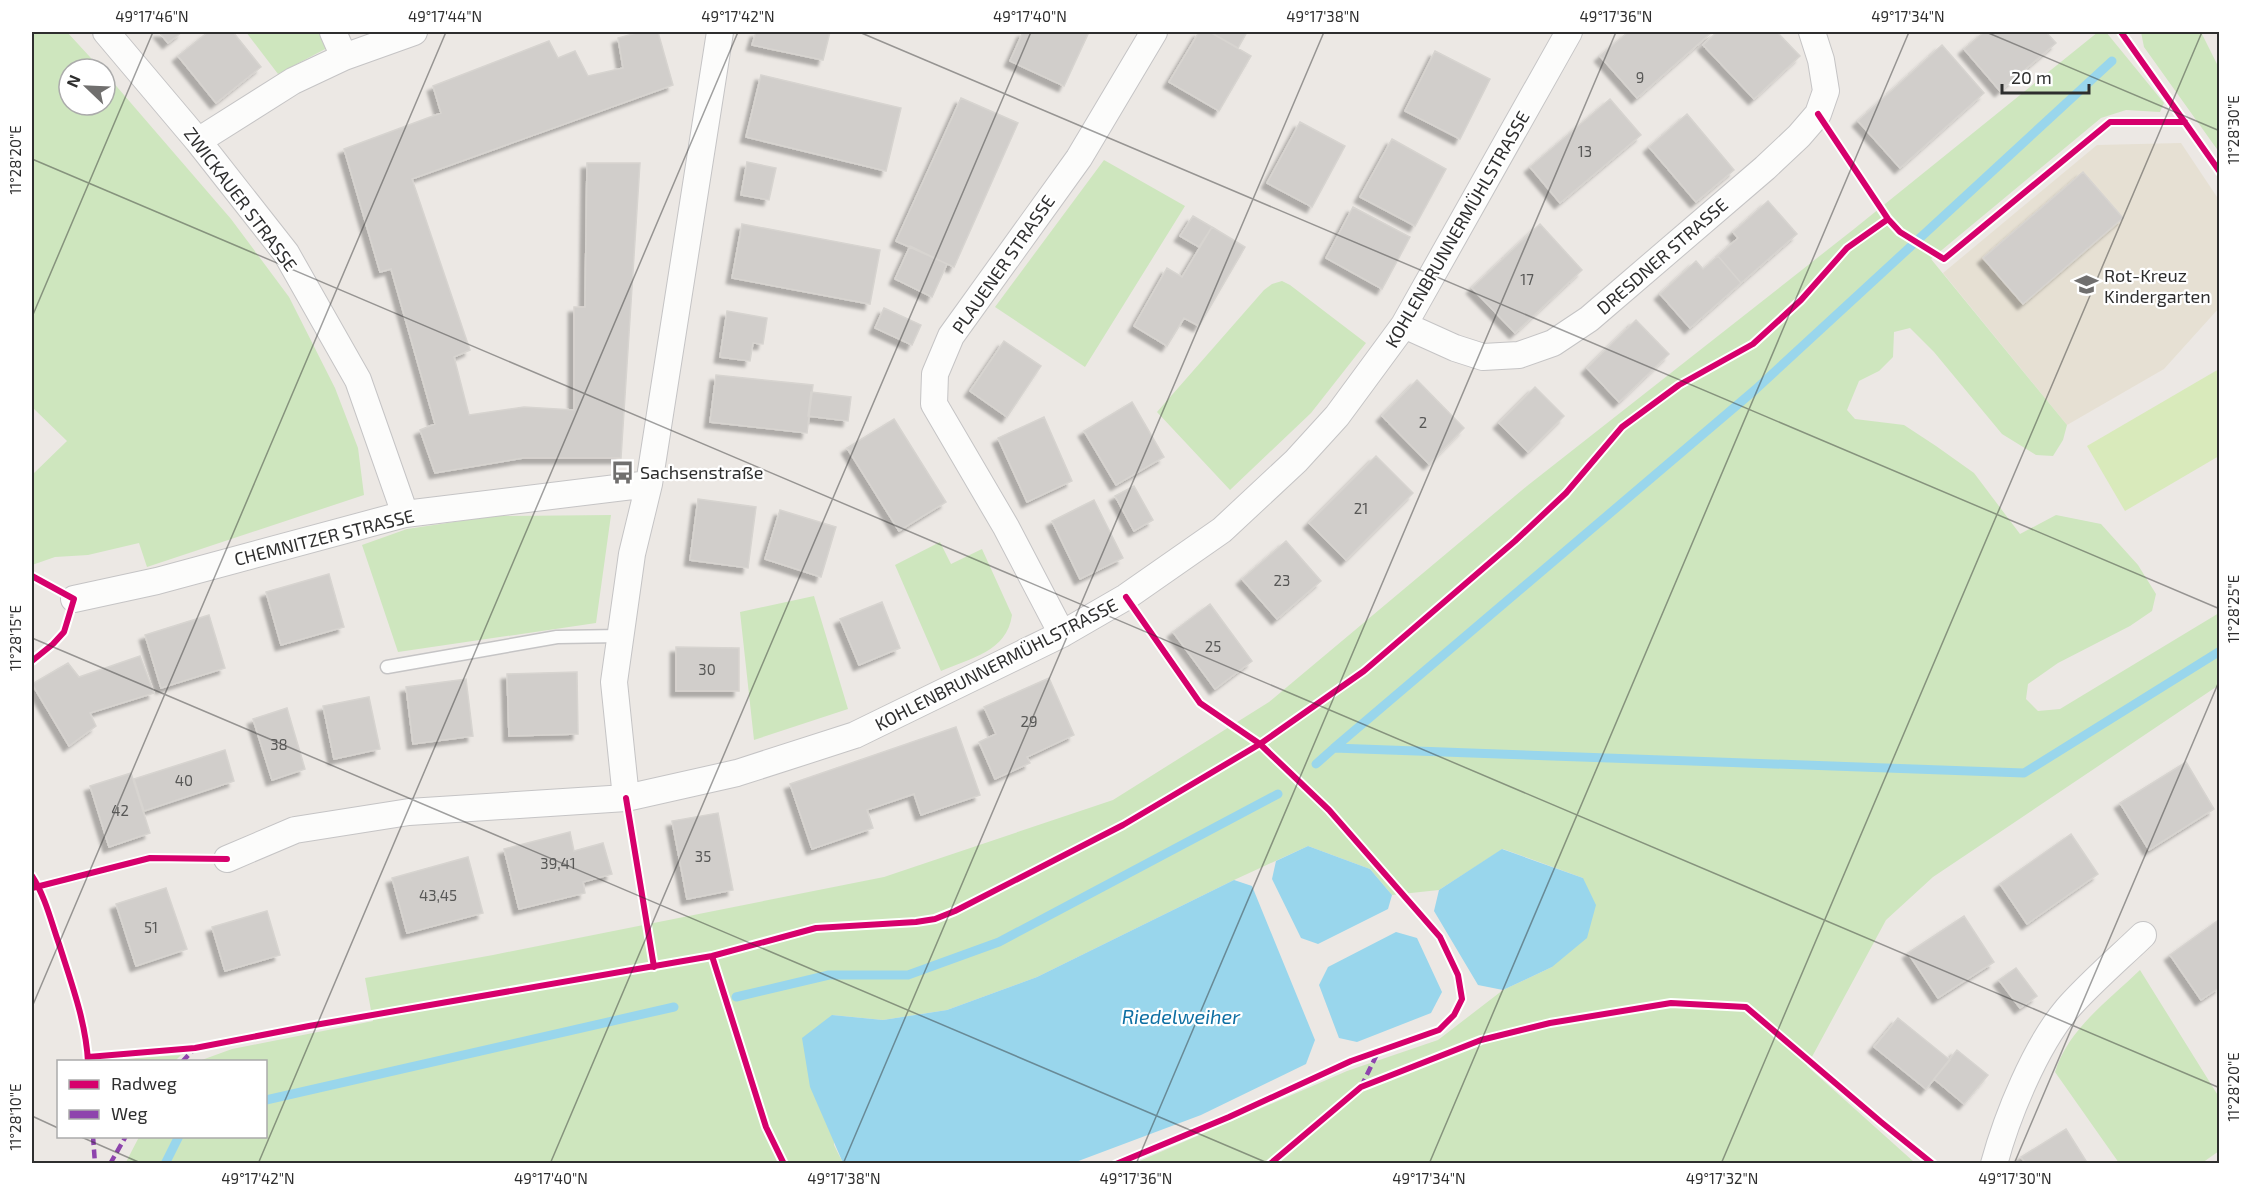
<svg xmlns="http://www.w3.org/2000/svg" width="2251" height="1195" font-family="'Exo 2',sans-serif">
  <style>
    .education { fill: #e6e0d3 }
    .green { fill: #cee6be }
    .pitch { fill: #d9eabb }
    .water { fill: #99d6ec }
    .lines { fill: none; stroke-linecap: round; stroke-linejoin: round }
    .stream { stroke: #99d6ec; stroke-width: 9 }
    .building { fill: #d1cecb; stroke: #d7d4d0; stroke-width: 1.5; filter: url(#shadow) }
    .lane-casing { stroke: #c5c4c5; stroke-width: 15 }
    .street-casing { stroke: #c5c4c5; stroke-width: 28 }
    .lane { stroke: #fcfcfb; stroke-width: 12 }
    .street { stroke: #fcfcfb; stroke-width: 26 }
    .quiet { stroke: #8e44ad; stroke-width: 4.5; stroke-dasharray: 9 4.5; stroke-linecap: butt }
    .cycleway-casing { stroke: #fff; stroke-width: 10 }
    .cycleway { stroke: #d6006c; stroke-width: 6 }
    .ticks { fill: none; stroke: #2e2e2e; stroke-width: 1.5; stroke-opacity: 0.45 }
    .labels { text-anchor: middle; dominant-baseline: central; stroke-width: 4.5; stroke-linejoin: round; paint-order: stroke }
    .number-label { font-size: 15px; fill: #585857 }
    .street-label { font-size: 18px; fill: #2e2e2e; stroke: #fff }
    .poi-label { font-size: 18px; fill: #2e2e2e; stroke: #fff; text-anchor: start }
    .water-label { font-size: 20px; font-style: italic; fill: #0d6fa3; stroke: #fff }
    .neatline { fill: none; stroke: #2e2e2e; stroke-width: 2 }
    .ticks-label { font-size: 15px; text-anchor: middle; fill: #2e2e2e }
  </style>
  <defs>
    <filter id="shadow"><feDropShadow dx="-5.5" dy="5.5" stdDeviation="1.5" flood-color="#0004"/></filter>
  </defs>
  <rect width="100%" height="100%" fill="#ece8e4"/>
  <path class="education" d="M2181 143 2219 200V308L2164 369 2067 425 1943 273 2097 145Z"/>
  <path class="green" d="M32 32H67L101 69H69V105H105V73L231 219 289 297 335 388 358 448 364 495 147 567 139 543 88 555 55 557 32 565V475L67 441 32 407Z
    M246 32H321L329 47 278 74Z
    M2098 32H2106L2164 103 2160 112 2126 110 2101 118 1931 259 2067 425 2063 440 2053 456 2036 455 2002 434 1934 352 1910 328 1894 332 1893 357 1879 371 1859 381 1847 410 1855 419 1904 425 1936 446 1974 473 2020 534 2056 515 2101 524 2138 565 2156 594 2152 611 2130 626 2058 663 2028 684 2026 699 2038 711 2060 709 2219 613V685L1933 877 1886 920 1807 1066 1914 1162 1913 1163H1135L1347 1071 1438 1040 1503 990 1552 967 1583 878 1503 849 1439 890 1392 895 1370 869 1308 846 1234 880 1037 977 947 1010 883 1020 832 1015 834 1145 843 1163 125 1164 139 1137 266 1136V1062L199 1061 232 1049 373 1021 365 978 493 955 884 877 1113 800 1269 702 1527 486 1854 229Z
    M2141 32H2201L2219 68V152L2144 47Z
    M1104 160 1185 206 1085 367 995 307Z
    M1282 281 1290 285 1366 343 1311 413 1230 490 1157 412 1264 290 1272 284Z
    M611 515 596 623 398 652 362 545 407 529 494 516Z
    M940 542 951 564 982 549 1012 615C1007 652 970 658 941 671L895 565Z
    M814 596 848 709 754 740 740 612Z
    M2140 970 2219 1097V1151L2202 1163H2119L2055 1072C2068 1029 2109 1000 2140 970Z
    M181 1055 175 1061H96Z"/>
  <path class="pitch" d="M2219 369V456L2125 511 2087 446Z"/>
  <path class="water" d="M1308 846 1370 869 1392 895 1388 909 1318 944 1301 938 1272 879 1276 861Z
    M1502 849 1583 878 1596 905 1587 938 1552 967 1503 990 1478 985 1434 911 1439 890Z
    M1234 880 1252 886 1315 1040 1306 1064 1201 1115 1073 1163H843L810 1087 802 1038 832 1015 883 1020 947 1010 1037 977Z
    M1396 932 1417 938 1442 992 1431 1013 1357 1042 1339 1038 1319 985 1328 967Z"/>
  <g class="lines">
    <path class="stream" d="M1334 748 1756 389 2112 61
      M1316 764 1334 748 2024 773 2220 651
      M736 997 829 975H908L999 942 1278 794
      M266 1100 674 1007
      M165 1164 179 1136"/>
  </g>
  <path class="building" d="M159 32H182L168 43Z
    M208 32H233L261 67 216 103 178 56Z
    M640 32H658L673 85 412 179 470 350 454 357 469 415 524 407 574 410V307H585L587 163H640L621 458H523L435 473 420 430 435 424 391 269 380 272 344 149 441 113 433 86 549 41 558 58 575 51 588 76 623 68 618 38Z
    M756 32H830L823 60 752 45Z
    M1023 32H1089L1064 86 1010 61Z
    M1199 32H1210L1251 56 1219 111 1169 82Z
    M1210 32H1247L1238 48Z
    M1628 32H1712L1637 98 1600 56Z
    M1717 32H1777L1800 56 1754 99 1703 45Z
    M1984 32H2046L2056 43 2000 91 1964 49Z
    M1942 45 1984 93 1900 168 1858 121Z
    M1435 51 1490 79 1460 139 1405 111Z
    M761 75 901 108 886 171 746 137Z
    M961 98 1018 123 954 267 896 241Z
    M1610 99 1641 135 1560 203 1530 167Z
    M1687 114 1734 170 1696 202 1649 147Z
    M1300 122 1345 146 1312 207 1267 183Z
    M1392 139 1446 169 1415 226 1360 197Z
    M747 162 776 168 769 200 741 195Z
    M2083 172 2123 218 2023 304 1983 258Z
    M1768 201 1797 234 1741 283 1718 256 1738 238 1733 232Z
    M1353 207 1410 237 1382 289 1326 258Z
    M1193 216 1212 227 1199 247 1180 236Z
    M742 224 880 250 870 304 732 278Z
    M1540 224 1582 270 1515 333 1472 288Z
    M1212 227 1245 247 1199 326 1184 318 1167 346 1134 326 1167 268 1182 277Z
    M910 246 947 264 932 297 895 279Z
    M1718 256 1741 283 1690 328 1660 294 1696 261 1703 269Z
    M884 308 921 325 912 345 875 328Z
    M727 311 767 318 763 344 753 343 750 361 720 357Z
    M1636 320 1669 354 1619 402 1587 368Z
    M1004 341 1041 366 1007 417 970 391Z
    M716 375 813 385 807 433 710 422Z
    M1417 380 1464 428 1429 464 1382 416Z
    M1535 387 1564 416 1528 452 1499 423Z
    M811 392 851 397 848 421 808 416Z
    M1132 402 1164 457 1116 485 1084 431Z
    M1044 417 1072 481 1027 502 998 438Z
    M894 419 946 502 899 531 847 448Z
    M1376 456 1413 493 1346 560 1309 523Z
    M1134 486 1153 520 1134 531 1115 496Z
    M698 499 756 507 748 568 690 560Z
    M1094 500 1123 558 1080 579 1052 521Z
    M780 510 836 527 821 577 765 559Z
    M1286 541 1321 581 1277 619 1242 579Z
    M329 574 344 627 281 645 266 592Z
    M882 602 900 648 859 665 840 619Z
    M1210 604 1252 661 1215 689 1173 632Z
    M209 615 225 668 161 688 145 635Z
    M676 647 739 648V691H676Z
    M140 656 154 693 90 713 96 726 69 746 32 684 68 663 79 677Z
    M577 672 578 734 509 736 507 674Z
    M1049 678 1074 735 1027 757 1030 763 995 779 979 742 996 734 984 707Z
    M466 679 473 736 413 744 406 687Z
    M369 697 380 749 334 759 323 706Z
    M287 708 305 769 272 780 253 719Z
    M956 727 980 795 921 815 914 794 867 810 873 828 812 849 790 784Z
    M225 750 234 781 144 811 134 779Z
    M2186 762 2214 809 2149 850 2120 803Z
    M131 773 150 833 109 847 90 786Z
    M718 813 733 890 687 899 672 821Z
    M570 832 574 851 603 843 612 874 583 882 585 893 519 909 504 849Z
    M2071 834 2098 874 2027 924 2000 884Z
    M468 857 483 913 407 933 392 878Z
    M166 888 187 949 136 966 116 904Z
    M267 911 280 955 225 971 212 927Z
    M1964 916 1994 962 1938 998 1908 953Z
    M2220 919V987L2201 1000 2170 955Z
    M2016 968 2037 996 2020 1008 1999 980Z
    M1898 1018 1950 1060 1926 1089 1874 1047Z
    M1957 1050 1988 1075 1964 1104 1934 1079Z
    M2066 1129 2088 1164H2026L2021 1157Z"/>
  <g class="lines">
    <defs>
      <path id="lane" d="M387 667 557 637 621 636"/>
      <path id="street" d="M106 32 198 141 286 253 358 380 405 514
        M333 32 344 57
        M198 141 293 81 344 57 414 32
        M1404 325 1455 348 1483 357 1519 355 1553 343 1589 319 1765 168 1799 136 1818 114 1826 91 1821 60 1812 32
        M74 599 157 581 405 514 649 484
        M1062 634 1006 527 934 404 935 374 951 336 1079 158 1154 32
        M626 798 614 682 632 554 649 484 720 32
        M227 859 295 830 409 812 626 798 737 773 855 735 1062 634 1126 597 1222 530 1296 461 1337 416 1404 325 1569 32
        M1994 1164C2007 1116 2035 1047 2067 1009 2090 983 2118 959 2143 935"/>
    </defs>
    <use href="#lane" class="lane-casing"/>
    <use href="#street" class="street-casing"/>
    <use href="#lane" class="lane"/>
    <use href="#street" class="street"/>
    <path class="quiet" d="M182 1062 195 1048
      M1361 1087 1378 1052
      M93 1136 95 1164
      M110 1164 126 1136"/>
    <defs>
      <path id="cycleway" d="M2121 32 2220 172
        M1818 114 1888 219 1900 232 1944 259 2110 122H2185
        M32 576 74 599 64 632 53 644 32 661
        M626 798 654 967
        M32 876C45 896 51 921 59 944 71 982 86 1022 88 1062
        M32 888 150 858 227 859
        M712 956 766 1127 784 1164
        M88 1057 195 1048 309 1026 712 956 816 928 916 922 935 919 955 911 1123 825 1260 744 1364 671 1515 541 1566 493 1622 427 1679 385 1753 344 1801 300 1847 248 1888 219
        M1116 1164 1229 1117 1351 1061 1439 1030 1454 1015 1462 999 1458 975 1440 937 1329 810 1260 744 1200 703 1126 597
        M1270 1164 1361 1087 1481 1040 1550 1023 1671 1003 1746 1007 1881 1122 1933 1164"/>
    </defs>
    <use href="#cycleway" class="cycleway-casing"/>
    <use href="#cycleway" class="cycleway"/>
  </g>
  <path class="ticks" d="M859 32 2220 609M1986 32 2220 131M32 159 2220 1088M32 317 153 32M32 638 1270 1164M32 1007 446 32M32 1116 58 1128M79 1136 143 1164M258 1164 738 32M550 1164 1031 32M843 1164 1324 32M1136 1164 1616 32M1429 1164 1909 32M1721 1164 2202 32M2014 1164 2220 679"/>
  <defs>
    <symbol id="school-bare" viewBox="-9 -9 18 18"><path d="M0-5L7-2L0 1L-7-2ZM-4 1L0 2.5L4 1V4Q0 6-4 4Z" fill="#706f6e" stroke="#fff" stroke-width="2.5" paint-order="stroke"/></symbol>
    <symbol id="bus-bare" viewBox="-9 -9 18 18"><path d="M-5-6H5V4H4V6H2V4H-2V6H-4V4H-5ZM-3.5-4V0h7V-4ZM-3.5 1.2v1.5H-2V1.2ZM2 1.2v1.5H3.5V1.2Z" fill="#706f6e" stroke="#fff" stroke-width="2.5" paint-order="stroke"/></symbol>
  </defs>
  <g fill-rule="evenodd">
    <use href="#school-bare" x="2070" y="268" width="33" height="33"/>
    <use href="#bus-bare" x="606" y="456" width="33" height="33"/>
  </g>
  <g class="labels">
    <g class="number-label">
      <text x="1640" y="77">9</text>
      <text x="1585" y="151">13</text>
      <text x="1527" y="279">17</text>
      <text x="1423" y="422">2</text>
      <text x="1361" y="508">21</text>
      <text x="1282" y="580">23</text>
      <text x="1213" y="646">25</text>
      <text x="707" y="669">30</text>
      <text x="1029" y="721">29</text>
      <text x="279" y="744">38</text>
      <text x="184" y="780">40</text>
      <text x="120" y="810">42</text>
      <text x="703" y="856">35</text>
      <text x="558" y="863">39,41</text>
      <text x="438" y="895">43,45</text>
      <text x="151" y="927">51</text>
    </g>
    <g class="street-label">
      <text transform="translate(241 199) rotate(53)">ZWICKAUER STRASSE</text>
      <text transform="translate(1457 229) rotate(-60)">KOHLENBRUNNERMÜHLSTRASSE</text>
      <text transform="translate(1662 256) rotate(-41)">DRESDNER STRASSE</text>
      <text transform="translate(1003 264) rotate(-55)">PLAUENER STRASSE</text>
      <text transform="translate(324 537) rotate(-14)">CHEMNITZER STRASSE</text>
      <text transform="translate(996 664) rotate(-27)">KOHLENBRUNNERMÜHLSTRASSE</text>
    </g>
    <g class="poi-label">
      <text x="2104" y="275">Rot-Kreuz<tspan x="2104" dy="21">Kindergarten</tspan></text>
      <text x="640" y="472">Sachsenstraße</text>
    </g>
    <g class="water-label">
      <text x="1181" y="1016">Riedelweiher</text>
    </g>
  </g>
  <rect width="2251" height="1195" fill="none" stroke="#ffffff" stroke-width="66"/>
  <rect x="57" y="1060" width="210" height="78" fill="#ffffff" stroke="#ababab" stroke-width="1.5"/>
  <rect x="69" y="1080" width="30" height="9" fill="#d6006c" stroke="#ababab" stroke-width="1.5"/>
  <text x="111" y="1090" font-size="18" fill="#2e2e2e">Radweg</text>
  <rect x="69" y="1110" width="30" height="9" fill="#8e44ad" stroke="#ababab" stroke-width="1.5"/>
  <text x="111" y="1120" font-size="18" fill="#2e2e2e">Weg</text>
  <g transform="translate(87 87) rotate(293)"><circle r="28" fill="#ffffff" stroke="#ababab" stroke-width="1.5"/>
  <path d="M0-4.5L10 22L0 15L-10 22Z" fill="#706f6e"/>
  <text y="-9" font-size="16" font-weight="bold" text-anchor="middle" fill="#2e2e2e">N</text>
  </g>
  <path d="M2002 84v9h87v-9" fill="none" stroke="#2e2e2e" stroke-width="3"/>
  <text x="2011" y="84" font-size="18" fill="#2e2e2e" stroke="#ffffff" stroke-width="4.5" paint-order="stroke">20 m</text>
  <rect x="33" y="33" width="2185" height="1129" class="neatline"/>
  <g class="ticks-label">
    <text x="152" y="22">49°17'46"N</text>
    <text x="445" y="22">49°17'44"N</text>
    <text x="738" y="22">49°17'42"N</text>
    <text x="1030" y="22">49°17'40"N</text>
    <text x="1323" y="22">49°17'38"N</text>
    <text x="1616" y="22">49°17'36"N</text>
    <text x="1908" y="22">49°17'34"N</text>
    <text transform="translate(2234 130) rotate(-90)" y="5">11°28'30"E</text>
    <text transform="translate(16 160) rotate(-90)" y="5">11°28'20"E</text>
    <text transform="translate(2234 609) rotate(-90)" y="5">11°28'25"E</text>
    <text transform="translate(16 638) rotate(-90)" y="5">11°28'15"E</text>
    <text transform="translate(2234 1087) rotate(-90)" y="5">11°28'20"E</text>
    <text transform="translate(16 1117) rotate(-90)" y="5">11°28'10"E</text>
    <text x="258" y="1184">49°17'42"N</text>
    <text x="551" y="1184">49°17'40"N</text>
    <text x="844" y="1184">49°17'38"N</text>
    <text x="1136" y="1184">49°17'36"N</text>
    <text x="1429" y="1184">49°17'34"N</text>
    <text x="1722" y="1184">49°17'32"N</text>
    <text x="2015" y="1184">49°17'30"N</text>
  </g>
</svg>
